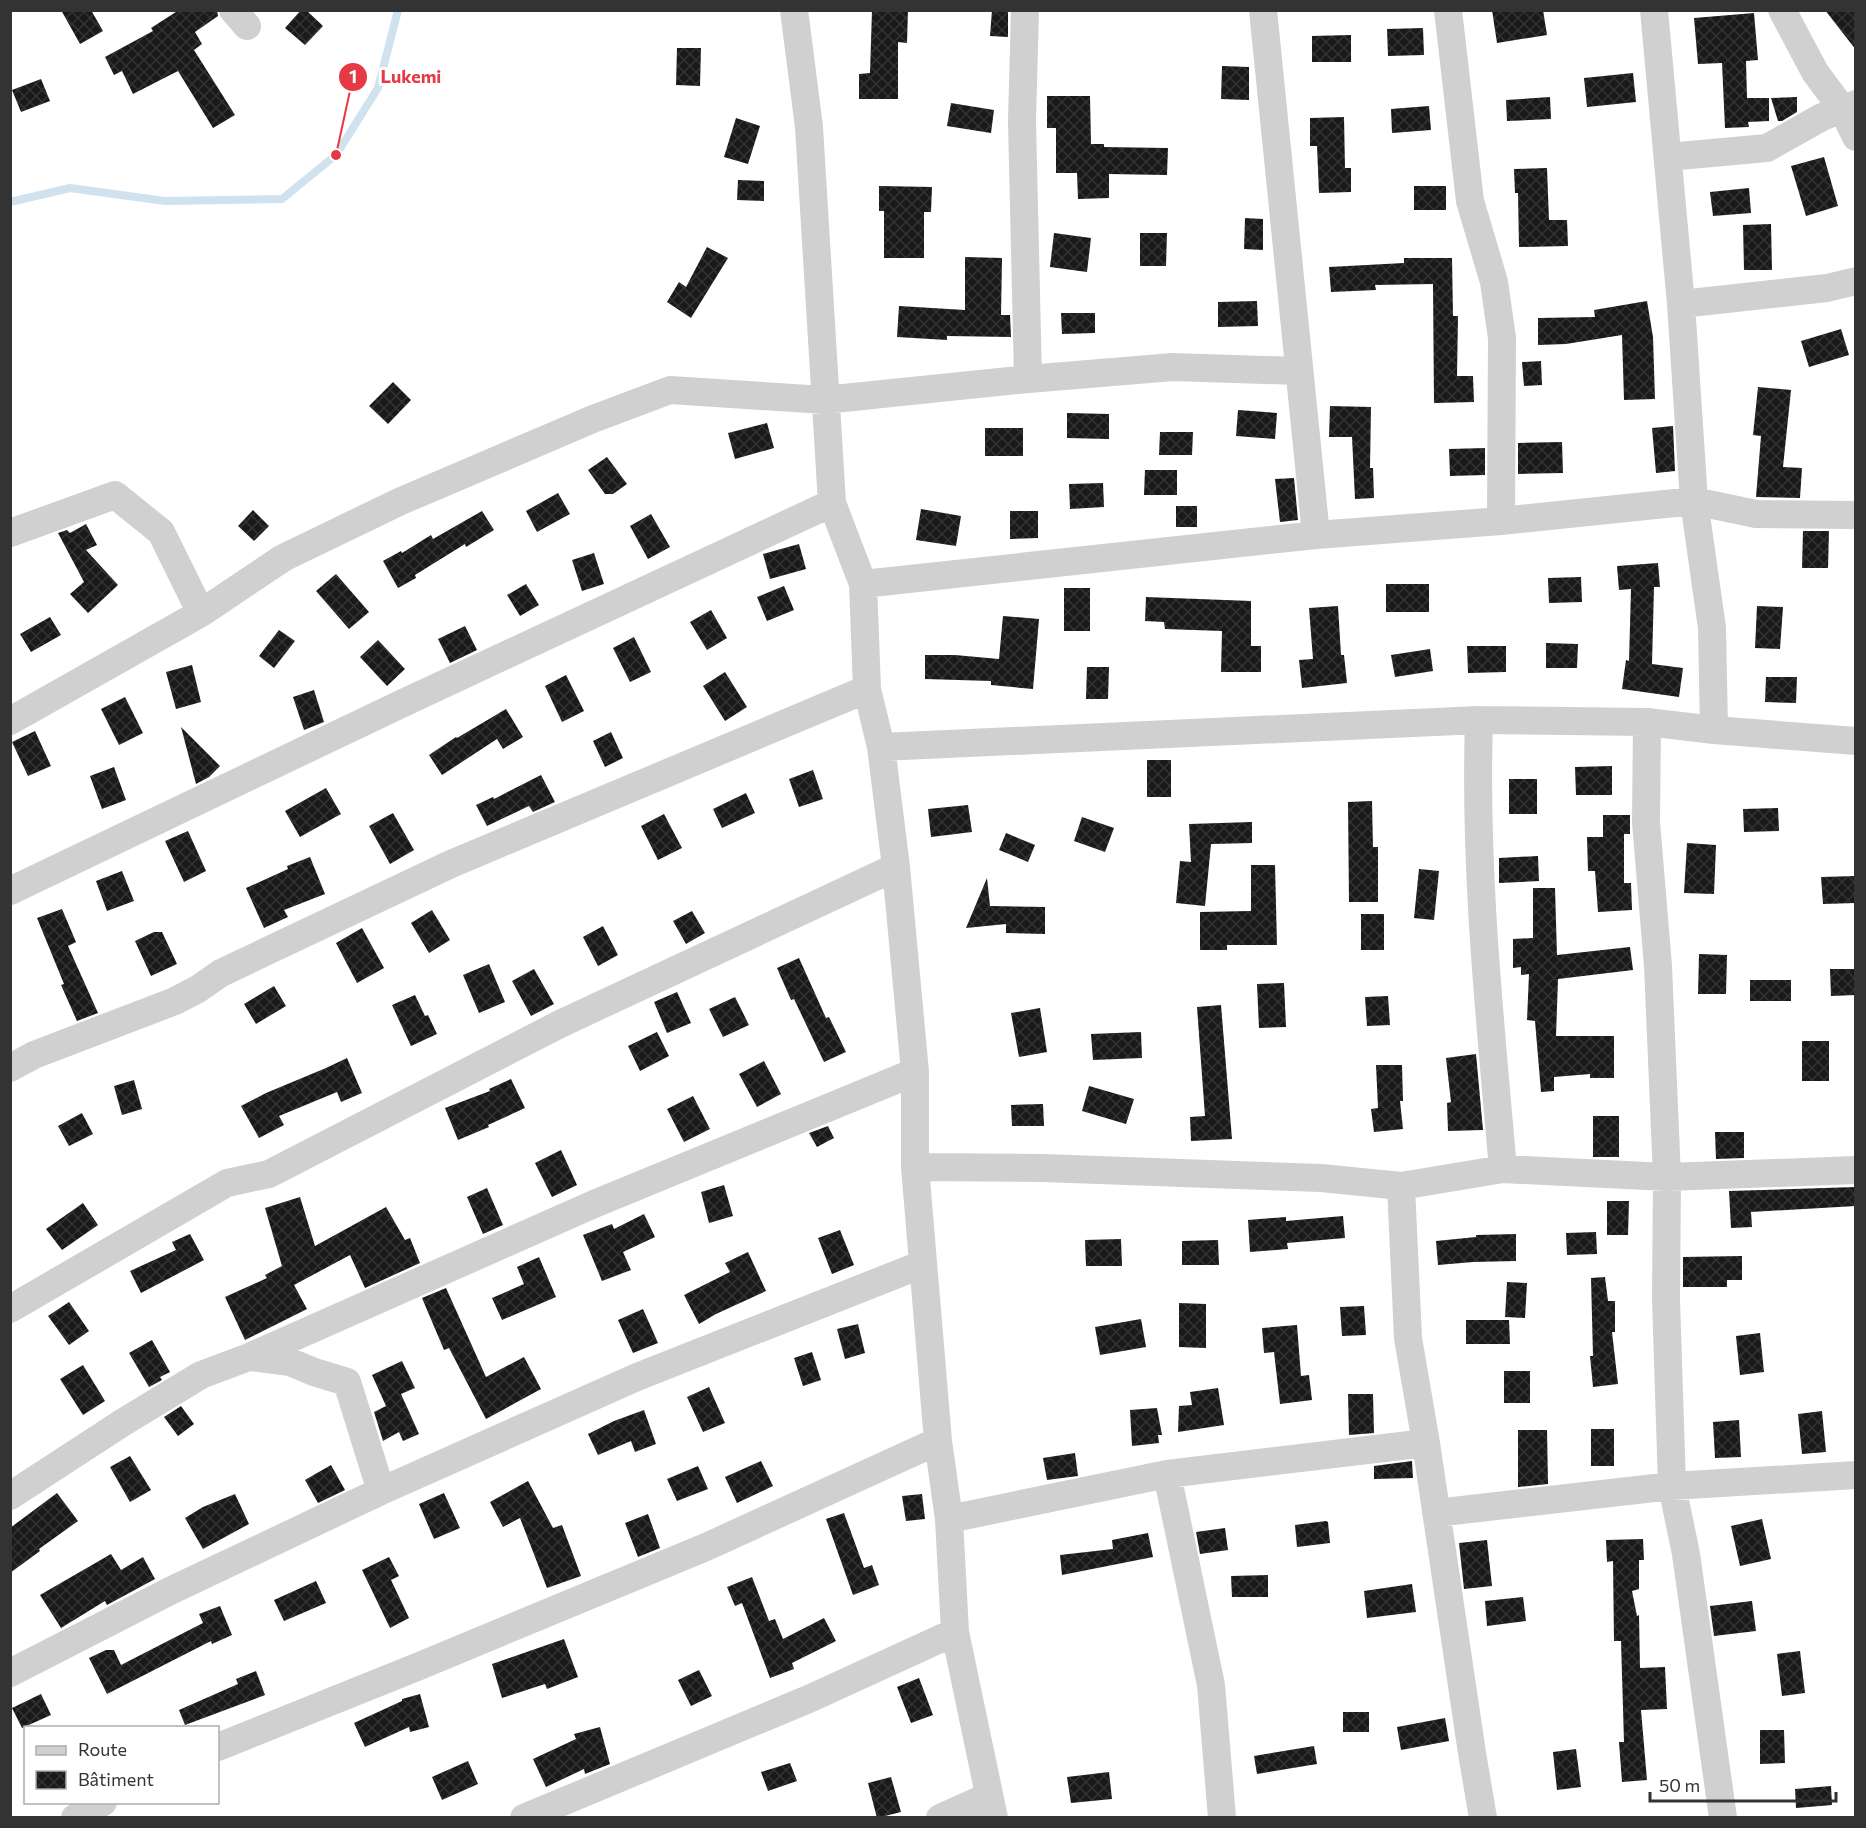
<svg xmlns="http://www.w3.org/2000/svg" width="1866" height="1828" font-family="Commissioner,sans-serif">
  <style>
    .lines { fill: none; stroke-linecap: round; stroke-linejoin: round }
    .stream { stroke: #cfe2ee; stroke-width: 8 }
    .building { fill: url(#building-cross-hatch) }
    .street { stroke: #d0d0d0; stroke-width: 28 }
    .leader { fill: none; stroke: #e63946; stroke-width: 2 }
    .callout-dot { fill: #e63946; stroke: #fff; stroke-width: 2 }
    .mark-label { font-size: 18px; text-anchor: middle; font-weight: bold; fill: #fff }
    .callout-label { font-size: 18px; text-anchor: middle; font-weight: bold; fill: #e63946; stroke: #fff; stroke-width: 6; stroke-linejoin: round; paint-order: stroke }
  </style>
  <defs>
    <pattern id="building-cross-hatch" width="8" height="8" patternUnits="userSpaceOnUse" patternTransform="scale(1.5)"><rect width="8" height="8" fill="#1a1a1a"/><path d="M0 0l8 8M0 8l8-8" fill="none" stroke="#333"/></pattern>
  </defs>
  <rect width="100%" height="100%" fill="#fff"/>
  <g class="lines">
    <path class="stream" d="M10 202 70 188 165 201 282 199 336 155 378 88 398 10"/>
  </g>
  <path class="building" d="M61 10H91L103 31 80 44Z
    M179 10H217L218 16 195 32 202 44 194 50 235 115 213 128 178 71 133 94 122 71 114 75 105 57 153 31 151 28Z
    M301 10H306L323 26 305 45 285 28Z
    M872 10H908L907 43 898 42V99H859V74L870 73Z
    M992 10H1008V37L990 36Z
    M1492 10H1543L1547 35 1497 43Z
    M1825 10H1856V50Z
    M1754 13 1758 60 1746 61 1747 98H1769V121L1748 122 1749 127 1725 128 1722 63 1698 64 1694 18Z
    M1423 28 1424 55 1388 56 1387 29Z
    M1351 35V62H1312V36Z
    M677 48H701L700 86 676 85Z
    M1222 66 1249 67V100L1221 99Z
    M1633 73 1636 102 1587 107 1584 78Z
    M41 79 50 101 21 112 12 90Z
    M1047 96H1090L1091 144H1104V147L1168 148 1167 175 1109 174V198L1078 199 1077 173H1056V128H1047Z
    M1550 97 1551 119 1507 121 1506 100Z
    M1797 97V112L1782 121H1778L1771 98Z
    M951 103 994 110 991 133 947 126Z
    M1429 106 1431 130 1392 133 1391 109Z
    M1344 117 1345 168H1351V192L1319 193 1317 146H1310V118Z
    M736 118 760 126 748 164 724 157Z
    M1824 157 1838 206 1806 216 1791 166Z
    M1547 168 1549 220H1567L1568 246 1519 247 1518 193H1515L1514 169Z
    M738 180 764 181V201L737 200Z
    M879 186 932 187 931 212H924V258H884V211H879Z
    M1414 186H1446V210H1414Z
    M1749 188 1751 213 1713 216 1710 192Z
    M1245 218 1263 219V250L1244 249Z
    M1771 224 1772 270H1744L1743 225Z
    M1054 233 1091 238 1087 272 1050 267Z
    M1140 233H1167L1166 266H1140Z
    M707 247 728 258 691 318 667 302 679 282 686 287Z
    M965 257 1002 258 1001 315H1010L1011 337 947 336V340L897 337 899 306 965 310Z
    M1404 258H1452L1453 316H1458L1457 376H1473L1474 402 1434 403 1433 284 1375 285 1376 290 1331 292 1329 267 1404 263Z
    M1257 301 1258 326 1218 327V302Z
    M1647 301 1653 337 1655 399 1624 400 1622 335 1566 344 1538 345V318L1595 317 1594 310Z
    M1061 313H1095V333L1062 334Z
    M1841 329 1849 355 1809 367 1801 341Z
    M1541 361 1542 385 1524 386 1522 362Z
    M393 382 411 400 388 424 369 406Z
    M1758 387 1791 390 1783 467 1802 468 1800 498 1756 497 1761 436 1753 435Z
    M1330 406 1371 407 1370 468H1373L1374 498 1355 499 1352 437H1329Z
    M1238 410 1277 413 1275 439 1236 436Z
    M1067 413 1109 414V439L1067 438Z
    M767 423 774 448 735 459 728 433Z
    M1673 426 1675 471 1656 473 1652 428Z
    M985 428H1023V456H985Z
    M1160 432H1193L1192 455H1159Z
    M1562 442 1563 473 1518 474V443Z
    M1485 448V475L1450 476 1449 449Z
    M607 457 627 484 613 494H605L588 470Z
    M1145 470H1177V495H1144Z
    M1294 478 1298 520 1280 522 1275 479Z
    M1103 483 1104 507 1070 509 1069 484Z
    M558 493 570 514 537 532 526 511Z
    M1176 506H1197V527H1176Z
    M921 509 961 516 956 546 916 540Z
    M253 510 269 526 254 541 238 526Z
    M482 511 494 530 466 547 465 544 415 575 416 578 398 588 383 561 401 551 402 553 431 535 433 539Z
    M1010 511H1038V538L1010 539Z
    M651 514 670 547 648 559 630 526Z
    M86 524 97 545 86 550 118 585 88 613 70 594 84 582 58 533 67 530 70 533Z
    M1803 531H1829L1828 568H1802Z
    M799 544 806 569 770 579 763 554Z
    M594 553 604 584 582 591 572 560Z
    M1658 563 1660 587H1654L1652 664 1683 668 1679 697 1622 689 1626 660 1629 661 1631 589 1619 590 1617 566Z
    M336 574 369 612 349 629 316 591Z
    M1581 577 1582 602 1549 603 1548 578Z
    M526 584 539 605 520 616 507 595Z
    M1386 584H1429V612H1386Z
    M784 586 794 610 767 621 757 597Z
    M1064 588H1090V631H1064Z
    M1146 597 1251 601V646H1261V672H1221L1222 631 1165 629 1164 622 1145 621Z
    M1338 606 1341 655H1344L1347 683 1302 688 1299 660 1313 659 1309 608Z
    M1757 606 1783 607 1780 649 1755 648Z
    M711 610 727 638 707 650 690 622Z
    M1003 616 1039 619 1033 689 991 685V681L925 679V655H955L999 659Z
    M50 617 61 635 31 652 20 634Z
    M465 626 477 650 450 663 438 639Z
    M279 630 295 641 274 668 259 656Z
    M634 637 651 672 630 682 613 648Z
    M378 640 405 669 387 686 360 657Z
    M1546 643 1578 644 1577 668H1546Z
    M1467 646H1506V672L1468 673Z
    M1430 649 1433 671 1395 677 1391 655Z
    M192 665 201 702 176 709 166 672Z
    M1087 667H1109L1108 699H1086Z
    M725 672 747 707 725 721 703 686Z
    M566 675 584 711 562 722 545 686Z
    M1766 677H1797L1796 703 1765 702Z
    M314 690 324 722 304 730 293 697Z
    M125 697 143 733 119 745 101 709Z
    M506 709 523 737 503 749 497 739 442 775 429 755 456 737 457 738Z
    M181 727 220 766 209 777 196 784Z
    M35 731 51 766 28 776 12 742Z
    M611 732 623 758 605 767 593 741Z
    M1147 760H1171V797H1147Z
    M1612 766V795H1576L1575 767Z
    M114 767 126 800 102 809 90 776Z
    M813 770 823 799 799 807 789 779Z
    M541 775 555 802 533 812 529 806 487 826 476 805 493 797 494 799Z
    M1509 779H1537V814H1509Z
    M326 788 341 814 300 837 285 811Z
    M746 793 755 813 722 828 713 809Z
    M1372 801 1373 847H1378V902H1349L1348 802Z
    M968 805 972 832 931 837 928 809Z
    M1778 808 1779 831 1744 832 1743 809Z
    M393 813 414 850 390 864 369 826Z
    M664 814 682 848 658 860 641 826Z
    M1603 815H1630V834H1624V883H1631L1632 910 1598 912 1595 871H1588L1587 837H1603Z
    M1082 817 1114 828 1105 852 1074 841Z
    M1252 822V843L1211 844 1205 906 1176 903 1180 861 1191 862 1189 824Z
    M188 831 206 871 184 882 165 841Z
    M1006 833 1035 845 1028 862 999 850Z
    M1687 843 1716 845 1714 894 1684 893Z
    M1538 856 1539 881 1499 883V858Z
    M310 857 325 894 284 910 288 917 264 928 246 888 288 869 287 866Z
    M1251 865H1275L1277 945H1227V950H1200V912L1251 911Z
    M1419 869 1439 871 1434 920 1414 918Z
    M122 871 134 901 107 911 96 881Z
    M1856 876V903L1823 904 1821 877Z
    M987 878 990 906 1045 907V934L1006 933V924L966 928Z
    M1533 888H1555L1557 955 1630 947 1633 970 1558 979 1556 1036H1614V1078H1590V1074L1554 1077V1091L1541 1092 1535 1021 1527 1020 1529 974 1521 975V967L1513 968V939L1533 938Z
    M62 909 76 942 68 946 98 1013 77 1021 61 985 64 984 37 918Z
    M432 910 450 940 429 953 411 923Z
    M692 911 705 933 686 944 673 921Z
    M1361 914H1384V950H1361Z
    M603 926 618 955 598 966 583 937Z
    M362 928 384 968 357 983 336 943Z
    M154 932H162L177 964 151 976 135 941Z
    M1699 954 1727 955 1726 994H1698Z
    M799 958 826 1018 829 1017 846 1052 824 1062 794 999 791 1000 777 968Z
    M489 964 505 1002 479 1013 463 975Z
    M534 969 554 1004 531 1016 512 981Z
    M1830 969H1856V995L1831 996Z
    M1750 980H1791V1001H1750Z
    M1284 983 1286 1027 1259 1028 1257 984Z
    M274 986 286 1006 256 1024 244 1004Z
    M677 992 691 1023 667 1033 654 1002Z
    M415 995 425 1016 428 1015 437 1034 411 1046 392 1005Z
    M1388 996 1390 1025 1367 1026 1365 997Z
    M735 997 749 1025 723 1037 709 1009Z
    M1221 1005 1232 1139 1191 1141 1190 1117 1205 1116 1197 1007Z
    M1040 1008 1047 1052 1019 1057 1011 1013Z
    M657 1032 669 1056 640 1071 628 1046Z
    M1141 1032 1142 1058 1093 1060 1091 1034Z
    M1802 1041H1829V1081H1802Z
    M1476 1054 1483 1130 1448 1131 1447 1103 1451 1102 1446 1058Z
    M347 1058 362 1093 341 1102 337 1092 279 1116 284 1125 259 1138 241 1106 266 1093 326 1068Z
    M764 1061 781 1094 757 1107 739 1074Z
    M1376 1065H1402L1403 1101H1400L1403 1129 1374 1132 1371 1109 1378 1108Z
    M511 1079 525 1108 488 1125 489 1127 458 1140 445 1108 490 1091 489 1089Z
    M134 1080 142 1109 122 1115 114 1086Z
    M1089 1086 1134 1099 1126 1124 1082 1111Z
    M693 1096 710 1129 684 1142 667 1109Z
    M1043 1104 1044 1126H1012L1011 1105Z
    M82 1113 93 1134 69 1146 58 1126Z
    M1593 1116H1619V1157H1593Z
    M828 1126 834 1138 817 1147 809 1133Z
    M1715 1132H1744V1158L1716 1159Z
    M561 1150 577 1185 552 1197 535 1163Z
    M724 1185 733 1216 709 1223 701 1192Z
    M1856 1187V1206L1751 1212 1752 1227 1731 1228 1729 1191Z
    M487 1188 503 1225 483 1234 467 1197Z
    M300 1197 315 1246 386 1207 405 1240 410 1238 420 1263 365 1288 350 1255 294 1285 307 1309 245 1340 225 1297 267 1278 265 1275 282 1266 265 1208Z
    M1607 1201H1629L1628 1235H1607Z
    M83 1203 98 1225 62 1250 46 1229Z
    M644 1214 655 1237 623 1252 631 1270 602 1281 583 1235 612 1224 614 1229Z
    M1343 1216 1345 1238 1287 1243 1288 1249 1250 1252 1248 1220 1286 1217V1221Z
    M840 1230 854 1265 832 1274 818 1238Z
    M1596 1232 1597 1254 1567 1255 1566 1233Z
    M190 1234 204 1260 141 1293 130 1271 176 1250 172 1242Z
    M1516 1234V1261L1473 1262 1438 1265 1436 1241 1476 1237V1235Z
    M1121 1239 1122 1266H1086L1085 1240Z
    M1218 1240 1219 1265H1182V1241Z
    M748 1252 766 1291 716 1314 699 1324 684 1295 730 1272 725 1263Z
    M1742 1256V1280H1727V1287H1683V1257Z
    M539 1257 556 1297 502 1320 492 1298 524 1284 517 1267Z
    M1605 1277 1608 1301H1615V1332H1612L1618 1384 1593 1387 1590 1356H1593L1591 1278Z
    M1507 1282 1527 1283 1525 1318 1505 1317Z
    M446 1288 486 1377 524 1357 541 1389 486 1419 449 1348 444 1350 422 1298Z
    M69 1302 89 1331 69 1345 48 1316Z
    M1179 1303 1206 1304V1348L1179 1347Z
    M1364 1306 1366 1335 1342 1336 1340 1307Z
    M643 1309 658 1343 633 1353 618 1320Z
    M1141 1319 1146 1347 1100 1355 1095 1327Z
    M1466 1320H1509L1510 1344H1466Z
    M858 1324 865 1353 845 1359 837 1329Z
    M1297 1325 1301 1376 1309 1375 1312 1400 1280 1404 1274 1352 1264 1353 1262 1328Z
    M1760 1333 1764 1372 1740 1375 1736 1336Z
    M152 1340 170 1372 160 1377 162 1380 149 1387 129 1353Z
    M812 1352 821 1380 803 1386 794 1358Z
    M402 1361 415 1388 401 1394 419 1434 403 1441 399 1432 383 1441 374 1412 386 1406 372 1375Z
    M83 1365 105 1401 83 1415 60 1379Z
    M1504 1371H1530V1403H1504Z
    M709 1387 725 1423 703 1432 687 1397Z
    M1218 1388 1224 1425 1178 1432 1179 1406 1192 1405 1190 1392Z
    M1348 1394H1373L1374 1433 1349 1435Z
    M181 1406 194 1424 178 1436 164 1417Z
    M1157 1408 1162 1435H1158L1159 1443 1132 1446 1130 1410Z
    M644 1410 656 1444 635 1452 631 1441 598 1455 588 1434 614 1421Z
    M1822 1411 1826 1452 1802 1454 1798 1414Z
    M1739 1420 1741 1457 1715 1458 1713 1422Z
    M1591 1429H1614V1466H1591Z
    M1518 1430H1547L1548 1484 1518 1487Z
    M1075 1453 1078 1476 1047 1480 1043 1458Z
    M130 1456 151 1490 130 1502 110 1467Z
    M761 1461 773 1486 737 1503 725 1477Z
    M1412 1461 1413 1478 1374 1479V1466Z
    M331 1465 345 1490 318 1503 305 1480Z
    M698 1466 708 1489 677 1501 667 1479Z
    M528 1481 553 1528 562 1525 581 1576 547 1588 520 1518 503 1527 490 1502Z
    M57 1493 78 1521 39 1549 40 1551 10 1573V1528Z
    M444 1493 460 1528 434 1539 419 1504Z
    M235 1494 249 1524 203 1549 185 1518 203 1507Z
    M922 1494 925 1519 906 1521 902 1496Z
    M844 1513 864 1568 872 1565 879 1585 853 1595 826 1519Z
    M648 1514 660 1548 638 1557 625 1523Z
    M1762 1519 1771 1559 1740 1566 1731 1526Z
    M1326 1521 1328 1522 1330 1543 1297 1547 1295 1525Z
    M1225 1528 1228 1550 1200 1554 1196 1532Z
    M1148 1533 1153 1557 1062 1575 1060 1555 1113 1549 1112 1540Z
    M1643 1539 1644 1560H1639V1589L1632 1591 1637 1616 1639 1615 1640 1668 1665 1667 1667 1709 1641 1710 1647 1780 1622 1782 1619 1742H1624L1621 1641H1614L1613 1561 1607 1562 1606 1540Z
    M1487 1540 1492 1586 1464 1589 1459 1543Z
    M111 1554 121 1570 143 1557 155 1579 107 1605 105 1601 61 1628 40 1595Z
    M389 1557 399 1576 391 1580 409 1618 390 1628 362 1570Z
    M1268 1575V1597H1232L1231 1576Z
    M752 1577 769 1621 775 1619 783 1639 824 1618 836 1641 792 1663 794 1669 770 1678 742 1603 735 1606 727 1587Z
    M316 1581 326 1603 284 1621 274 1600Z
    M1412 1584 1416 1612 1367 1618 1364 1591Z
    M1523 1597 1526 1621 1487 1626 1485 1601Z
    M1752 1601 1756 1631 1714 1636 1710 1606Z
    M220 1606 232 1635 212 1644 211 1641 107 1694 89 1658 106 1650H114L121 1665 203 1623 199 1614Z
    M564 1639 578 1677 547 1689 545 1684 502 1698 492 1664Z
    M1800 1651 1805 1693 1782 1696 1777 1654Z
    M699 1670 712 1696 691 1706 678 1680Z
    M256 1671 265 1695 185 1725 179 1710 238 1684 236 1679Z
    M919 1678 933 1715 911 1723 897 1687Z
    M41 1694 51 1715 22 1728 12 1708Z
    M420 1694 429 1727 410 1732 409 1727 365 1747 354 1723 402 1701V1699Z
    M1343 1712H1369V1732H1343Z
    M1445 1718 1449 1741 1401 1750 1397 1727Z
    M600 1727 610 1764 585 1774 584 1769 546 1787 533 1759 576 1739 574 1734Z
    M1760 1730H1784L1785 1763 1760 1764Z
    M1314 1746 1317 1764 1257 1774 1254 1756Z
    M1576 1749 1581 1787 1557 1790 1553 1752Z
    M468 1761 478 1784 442 1800 432 1777Z
    M790 1763 797 1781 768 1791 761 1772Z
    M1109 1772 1112 1799 1071 1803 1067 1777Z
    M891 1777 901 1812 877 1818 868 1783Z
    M1831 1786 1832 1805 1796 1808 1795 1789Z"/>
  <g class="lines">
    <path class="street" d="M233 10 247 26
      M794 10 809 127 832 503 863 584 867 689 881 747 896 867 915 1072V1167L938 1441 949 1519 955 1632 994 1818
      M1025 10 1022 121 1028 379
      M1263 10 1316 535
      M1448 10 1470 201 1494 282 1502 338 1501 521
      M1654 10 1681 304 1694 501 1712 628 1714 730
      M1782 10 1815 72 1843 110 1856 137
      M1668 157 1767 148 1822 117 1856 104
      M1681 304 1827 288 1856 281
      M10 533 115 495 161 532 201 613
      M863 584 1316 535 1501 521 1694 501 1756 514 1856 515
      M1479 720C1474 870 1490 1020 1503 1169
      M10 721 201 613 283 558 401 501 593 419 670 390 824 400 1028 379 1173 367 1299 371
      M1647 722 1646 822 1658 966 1667 1177 1666 1299 1672 1486 1686 1554 1723 1818
      M881 747 1479 720 1647 722 1714 730 1856 741
      M10 891 401 704 832 503
      M10 1068 34 1055 175 1001 198 989 221 973 451 864 867 689
      M915 1167 1043 1168 1321 1178 1401 1186 1503 1169 1667 1177 1856 1170
      M1401 1186 1408 1338 1426 1443 1472 1753 1483 1818
      M10 1309 227 1183 269 1174 560 1024 896 867
      M251 1357 290 1362 314 1372 347 1382 381 1491
      M1167 1474 1211 1685 1222 1818
      M10 1496 122 1423 201 1375 249 1357 594 1204 915 1072
      M1436 1513 1672 1486 1856 1475
      M949 1519 1167 1474 1426 1443
      M10 1673 172 1590 381 1491 637 1377 923 1264
      M218 1747 417 1667 706 1547 938 1441
      M75 1818 103 1802
      M524 1818 811 1698 955 1632
      M940 1818 989 1796"/>
  </g>
  <path class="leader" d="M336 155L353 77"/>
  <g class="callout-dot">
    <circle cx="336" cy="155" r="6"/>
    <circle cx="353" cy="77" r="15"/>
  </g>
  <g class="mark-label">
    <text x="353" y="83">1</text>
  </g>
  <g class="callout-label">
    <text x="411" y="83">Lukemi</text>
  </g>
  <rect width="1866" height="1828" fill="none" stroke="#333333" stroke-width="24"/>
  <rect x="24" y="1726" width="195" height="78" fill="#ffffff" stroke="#adadad" stroke-width="1.5"/>
  <rect x="36" y="1746" width="30" height="9" fill="#d0d0d0" stroke="#adadad" stroke-width="1.5"/>
  <text x="78" y="1756" font-size="18" fill="#333333">Route</text>
  <rect x="36" y="1771" width="30" height="18" fill="url(#building-cross-hatch)" stroke="#adadad" stroke-width="1.5"/>
  <text x="78" y="1786" font-size="18" fill="#333333">Bâtiment</text>
  <path d="M1650 1792v9h186v-9" fill="none" stroke="#333333" stroke-width="3"/>
  <text x="1659" y="1792" font-size="18" fill="#333333" stroke="#ffffff" stroke-width="4.5" paint-order="stroke">50 m</text>
</svg>
